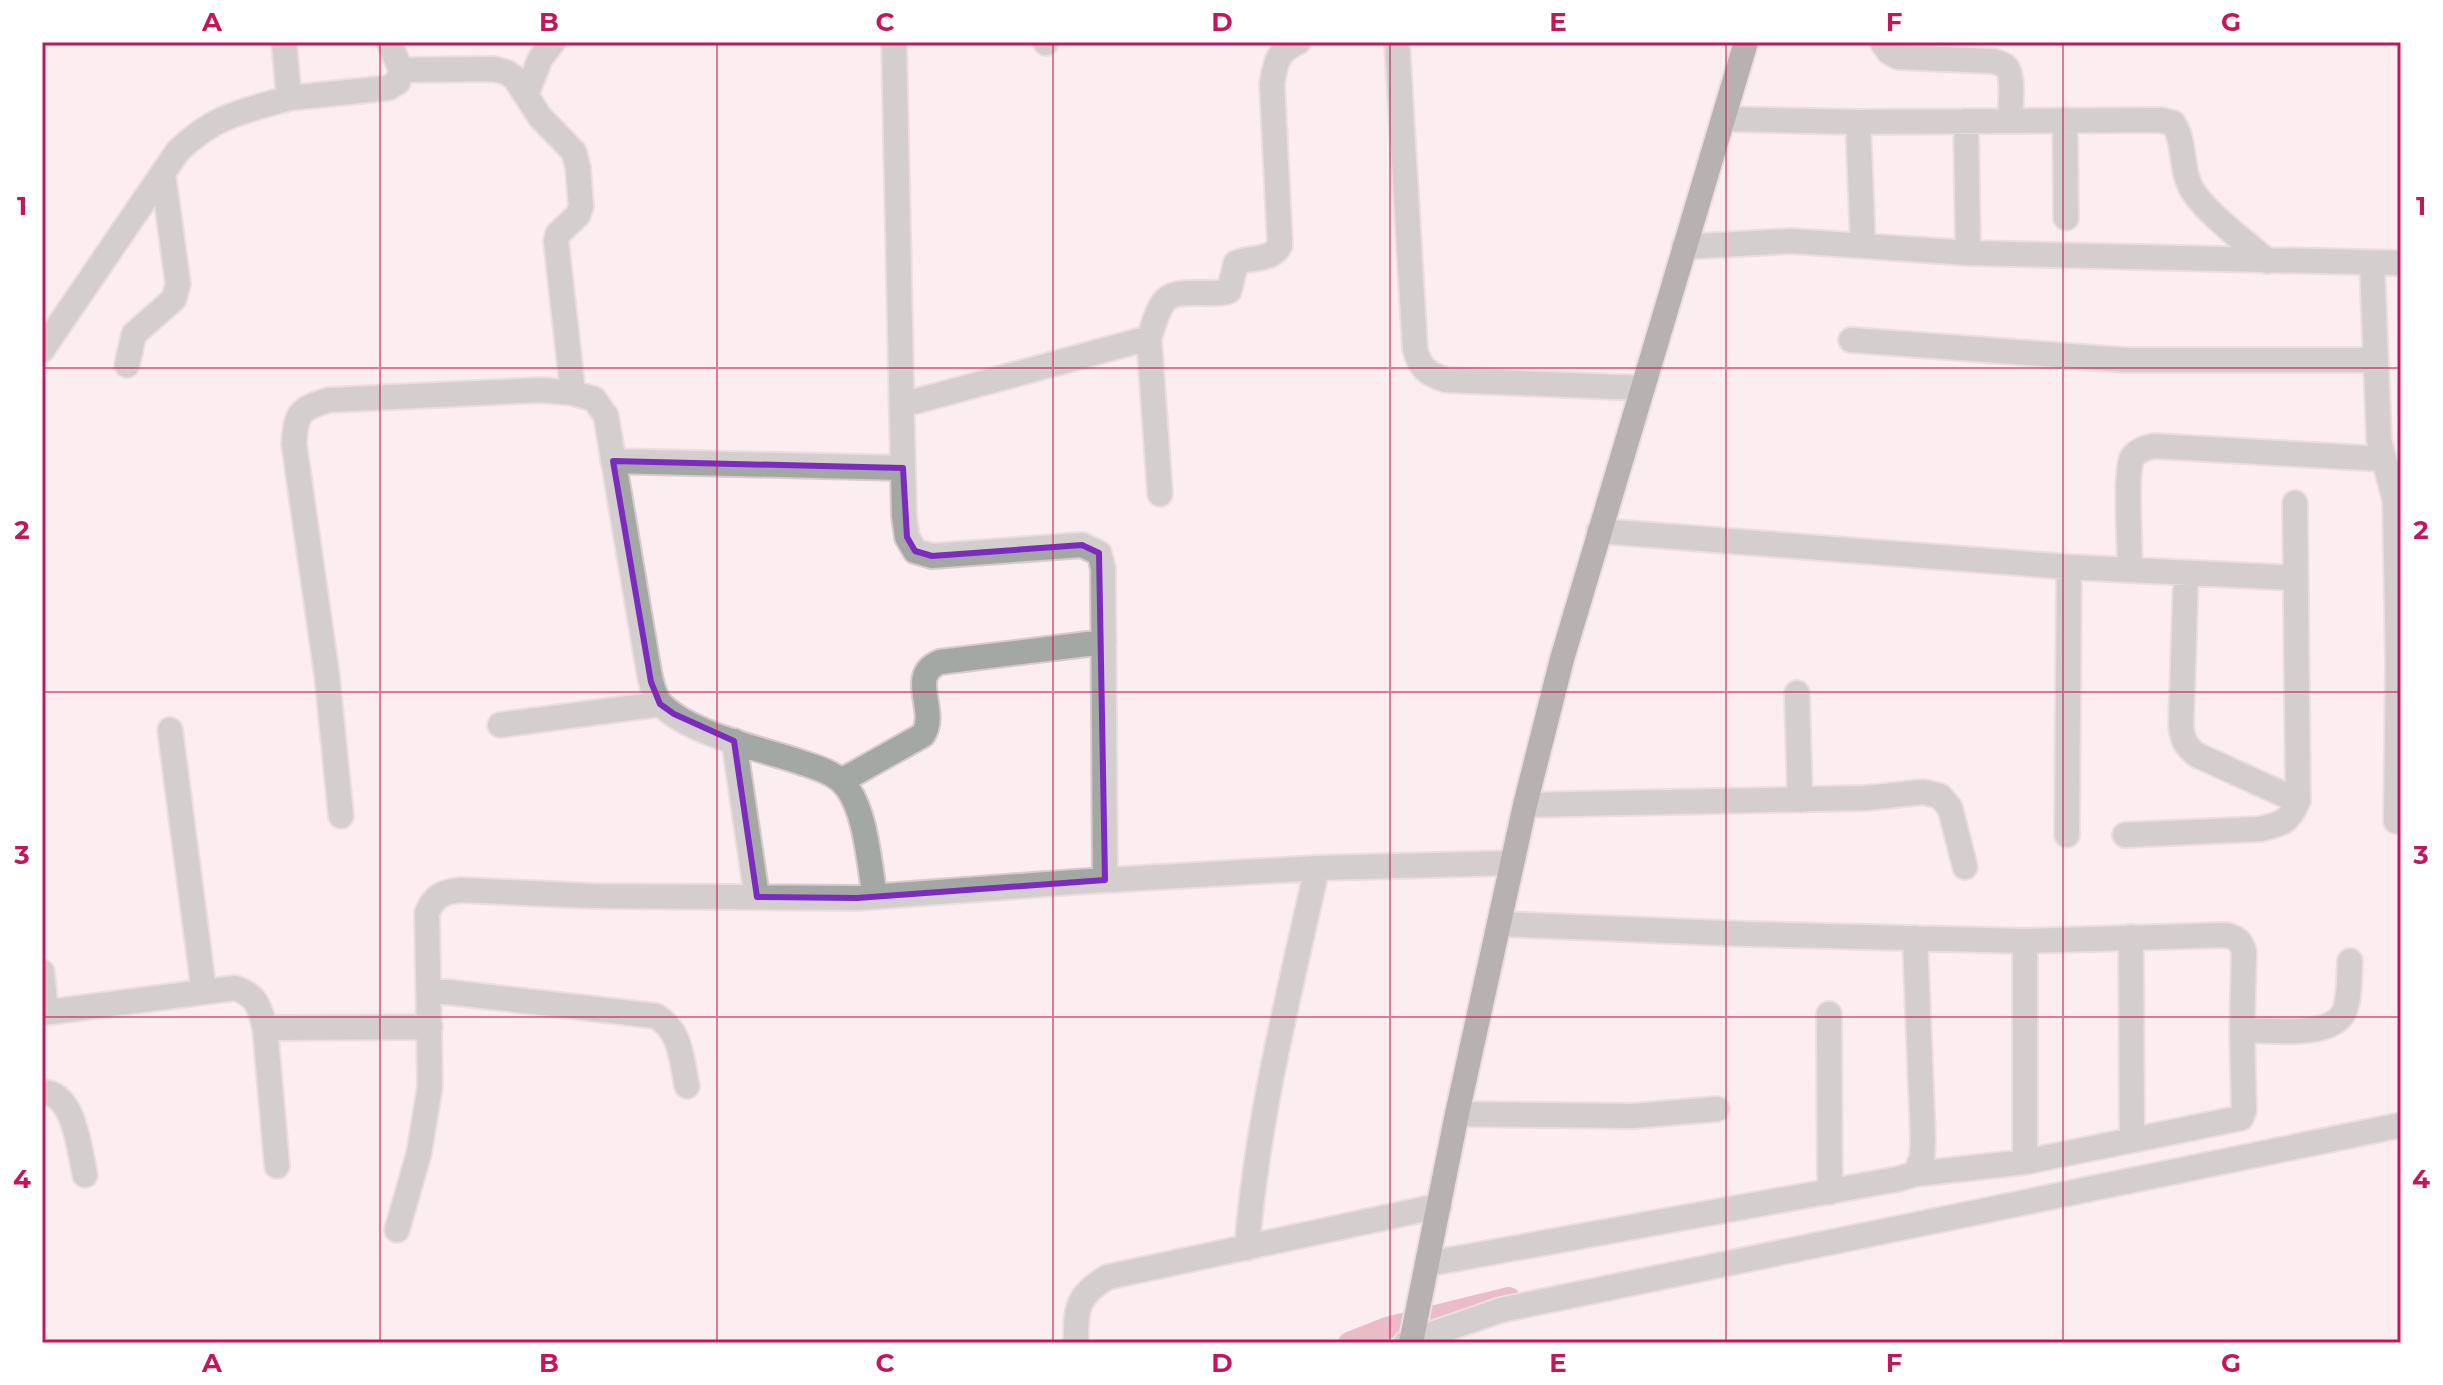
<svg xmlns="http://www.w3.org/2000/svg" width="2443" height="1385" font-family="Montserrat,sans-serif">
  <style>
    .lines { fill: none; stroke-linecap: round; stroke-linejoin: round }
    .canal { stroke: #d28194; stroke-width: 22 }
    .minor-casing { stroke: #d8cacd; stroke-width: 28 }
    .major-casing { stroke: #d8cacd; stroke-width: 28 }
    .minor { stroke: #a4a8a4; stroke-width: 24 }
    .major { stroke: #646b64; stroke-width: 24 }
    .marked { fill: none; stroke: #7b2cbf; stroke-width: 6; stroke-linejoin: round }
    .grid { fill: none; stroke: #c2185b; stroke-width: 2; stroke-opacity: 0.55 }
    .neatline { fill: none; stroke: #c2185b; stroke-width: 3 }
    .grid-label { font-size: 26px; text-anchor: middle; font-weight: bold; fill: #c2185b }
  </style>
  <rect width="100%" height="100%" fill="#fcedf0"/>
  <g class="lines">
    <path class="canal" d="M1349 1343 1387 1328 1509 1298"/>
    <defs>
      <path id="minor" d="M284 42 289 98 388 88 398 82 401 70 494 69 506 72 515 78 540 117 574 152 578 168 581 206 578 215 558 234 556 241 573 393
        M389 42 401 70
        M894 42 904 516 907 537 915 551 932 556 1082 545 1099 553 1103 568 1105 880
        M1046 42V43
        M1397 42 1415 349C1420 368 1427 374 1446 380L1643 388
        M1882 42 1889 52 1898 57 1992 61C1996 62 2002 64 2005 66 2015 74 2010 108 2010 121
        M526 95 540 59 553 42
        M1724 119 1858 122 2160 120 2173 123C2186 143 2180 167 2191 188 2204 212 2246 242 2267 261
        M2065 120 2066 218
        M1966 121 1968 253
        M1858 122 1863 245
        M1684 247 1791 241 1968 253 2401 263
        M2372 263 2379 440 2395 501 2398 664 2396 821
        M1149 338C1153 327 1156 313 1163 303 1174 285 1211 298 1229 291L1236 263C1252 256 1271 262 1280 245L1272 84C1275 64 1277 51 1298 42
        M1851 340 2125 360H2375
        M42 350 178 151C215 115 242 112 289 98
        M127 365 134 334 174 299 178 284 163 174
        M902 405 1149 338 1160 494
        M613 461 903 468
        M1599 531 2069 567 2296 578
        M2130 569C2130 550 2125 471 2132 458 2137 450 2146 448 2154 446L2383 459
        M2186 574 2181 725C2182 739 2186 747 2197 755L2298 801
        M1797 693 1800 800
        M500 725 660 704
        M170 730 204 992
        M734 741 757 897
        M841 781 923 735C939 710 906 676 940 662L1104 642
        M1525 805 1866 798 1923 792 1940 796 1950 808 1965 867
        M341 816 327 676 294 444C296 413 299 409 329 400L542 390 573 393 594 399 606 416 648 666C650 678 653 696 662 705 689 733 760 749 797 761 811 766 829 770 841 781 866 804 869 864 875 897
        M2067 835 2069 567
        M2125 835 2260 829C2282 824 2289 822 2298 801L2295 503
        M1499 924 1747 934 2025 941 2226 935C2237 938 2241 941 2244 952L2242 1030 2244 1110 2241 1118 2025 1162 1915 1174
        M2131 937 2132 1139
        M42 972 46 1012
        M429 990 656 1016C682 1032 681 1059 687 1086
        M42 1013 235 988C258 996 259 1007 265 1028
        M1829 1014 1830 1192
        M2242 1030C2268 1030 2331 1039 2344 1012 2350 998 2349 976 2350 961
        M42 1092C75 1093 79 1149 85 1175
        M1457 1114 1633 1116 1717 1109
        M2025 1162V941
        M277 1166 265 1028 430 1027
        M397 1230 419 1153 430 1086 427 913C434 896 442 892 461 890L593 896 857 898 1074 882 1317 868 1512 863
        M1247 1248C1257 1119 1289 994 1317 868
        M1427 1264 1898 1179 1915 1174 1922 1158 1923 1139 1915 938
        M1076 1343C1076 1309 1076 1295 1108 1277L1439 1206
        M1406 1343 1501 1310 2401 1125"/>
      <path id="major" d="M1411 1343 1457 1114 1525 805 1562 659 1746 42"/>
    </defs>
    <use href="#minor" class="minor-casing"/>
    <use href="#major" class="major-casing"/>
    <use href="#minor" class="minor"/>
    <use href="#major" class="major"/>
  </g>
  <path d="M0 0H2443V1385H0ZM613 461 903 468 907 537 915 551 932 556 1082 545 1099 553 1105 880 857 898 757 897 734 741 674 714 660 704 651 682Z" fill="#fcedf0" fill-opacity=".55" fill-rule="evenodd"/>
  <path class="marked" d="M613 461 903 468 907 537 915 551 932 556 1082 545 1099 553 1105 880 857 898 757 897 734 741 674 714 660 704 651 682Z"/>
  <path class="grid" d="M380 42V1343M717 42V1343M1053 42V1343M1390 42V1343M1726 42V1343M2063 42V1343M42 368H2401M42 692H2401M42 1017H2401"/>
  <rect width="2443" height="1385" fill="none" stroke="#ffffff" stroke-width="88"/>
  <rect x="44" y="44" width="2355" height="1297" class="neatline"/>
  <g class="grid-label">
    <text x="212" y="31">A</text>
    <text x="549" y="31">B</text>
    <text x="885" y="31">C</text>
    <text x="1222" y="31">D</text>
    <text x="1558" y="31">E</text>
    <text x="1894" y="31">F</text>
    <text x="2231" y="31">G</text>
    <text x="22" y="215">1</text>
    <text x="2421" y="215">1</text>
    <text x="22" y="539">2</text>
    <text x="2421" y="539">2</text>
    <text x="22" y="864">3</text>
    <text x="2421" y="864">3</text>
    <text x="22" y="1188">4</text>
    <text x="2421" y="1188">4</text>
    <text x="212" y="1372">A</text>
    <text x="549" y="1372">B</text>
    <text x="885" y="1372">C</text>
    <text x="1222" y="1372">D</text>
    <text x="1558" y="1372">E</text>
    <text x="1894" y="1372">F</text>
    <text x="2231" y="1372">G</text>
  </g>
</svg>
